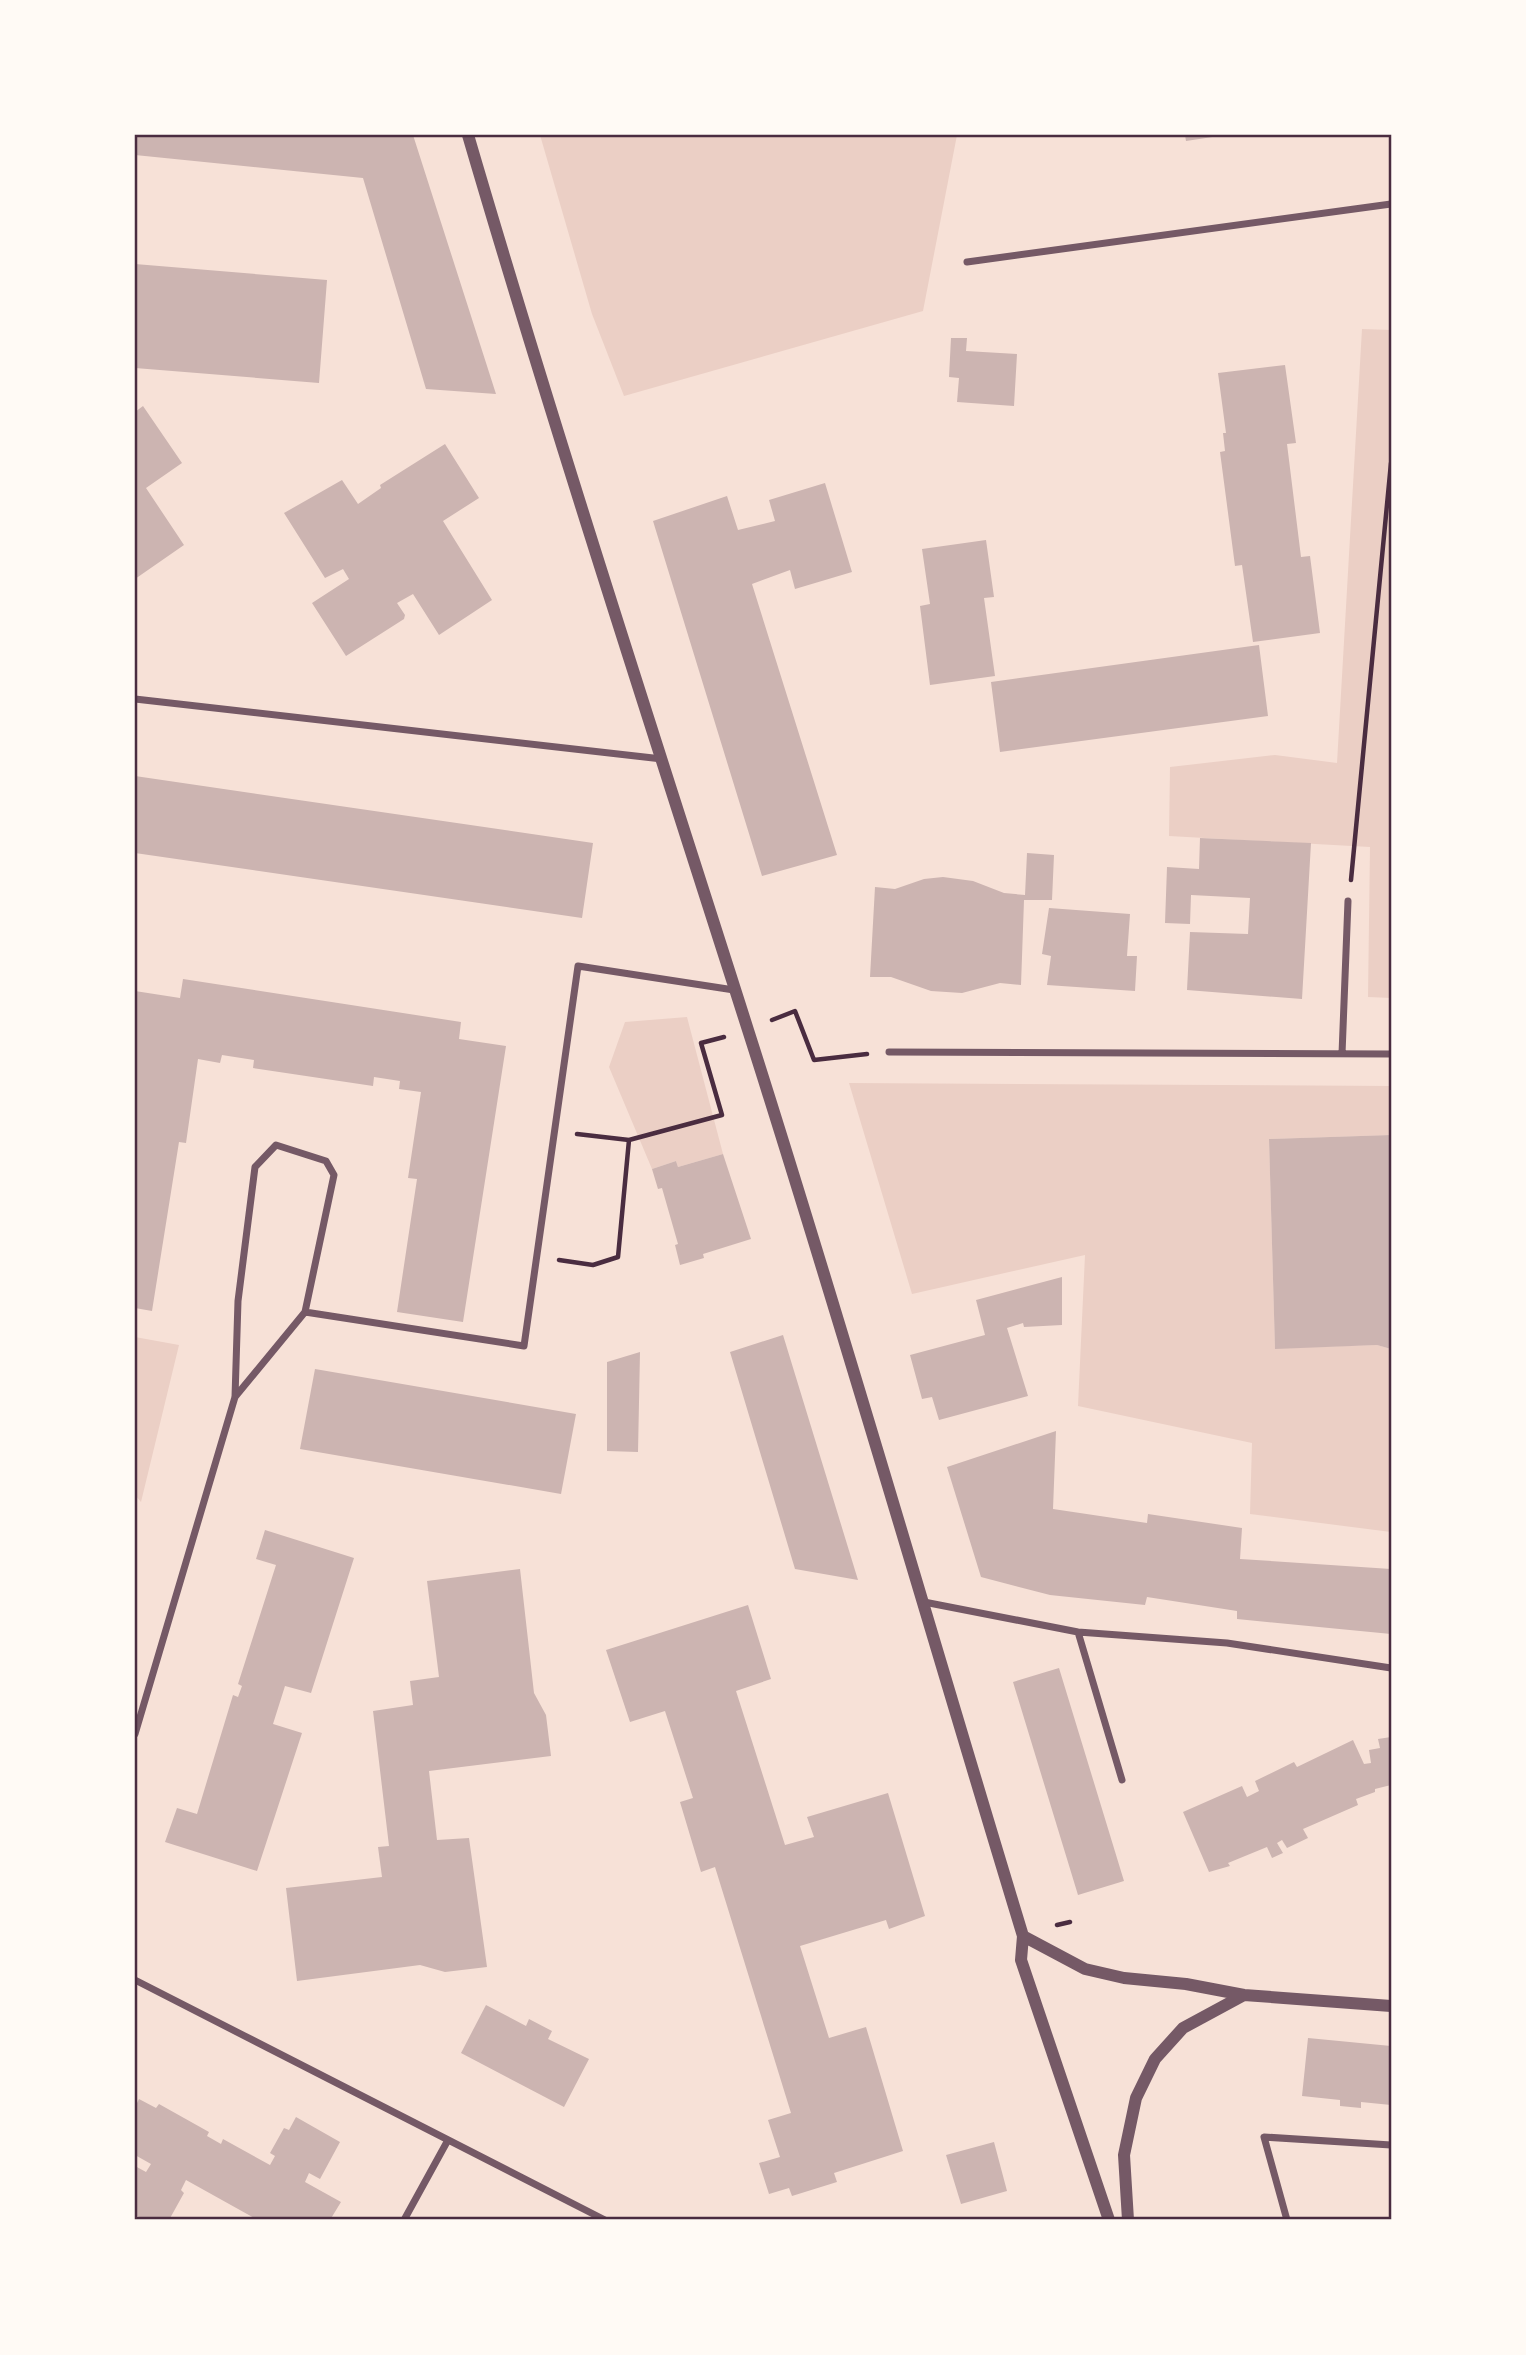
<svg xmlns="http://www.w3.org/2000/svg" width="1526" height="2355" font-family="Figtree,sans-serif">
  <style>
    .green { fill: #ebcfc5 }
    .building { fill: #ccb4b1 }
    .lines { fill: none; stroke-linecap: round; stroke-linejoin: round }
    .path { stroke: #4a2c40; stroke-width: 4.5 }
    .minor { stroke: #755966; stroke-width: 7 }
    .tertiary { stroke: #755966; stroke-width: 12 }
    .neatline { fill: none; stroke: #4a2c40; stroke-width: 2.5 }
  </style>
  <rect width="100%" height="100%" fill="#f7e1d7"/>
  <path class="green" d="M540 135H957L923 311 624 396 592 314Z
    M1362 329 1391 330V998L1368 997 1370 847 1169 836 1170 767 1275 755 1337 763Z
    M687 1017 723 1154 678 1167 676 1161 652 1169 609 1067 625 1022Z
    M849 1083 1391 1086V1135L1269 1139 1275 1348 1377 1345 1391 1349V1532L1250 1514 1252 1443 1078 1406 1085 1255 912 1294Z
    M135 1337 179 1345 141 1502 135 1495Z"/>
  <path class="building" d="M135 135H413L496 394 426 389 363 178 135 155Z
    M1185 135H1219V136L1186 141Z
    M135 264 327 280 319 383 135 368Z
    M951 338H967L966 351 1017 354 1014 406 957 402 959 378 949 377Z
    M1285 365 1296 443 1287 444 1301 557 1310 556 1320 633 1253 642 1242 565 1235 566 1220 452 1225 451 1223 433H1226L1218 373Z
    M143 406 182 463 146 488 184 545 135 579V412Z
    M445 444 479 498 443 521 492 600 439 635 413 594 397 603 405 615 404 619 346 656 312 603 349 579 343 569 325 578 284 513 342 480 358 504 381 488 380 485Z
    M825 483 852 572 795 589 790 570 752 584 837 855 762 876 653 521 727 496 738 530 775 521 769 500Z
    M986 540 994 597 984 598 995 676 930 685 920 606 930 604 922 549Z
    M1259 645 1268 716 1000 752 991 682Z
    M135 776 593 843 582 918 135 853Z
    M1200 838 1311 843 1302 999 1187 990 1190 932 1248 934 1250 898 1191 895 1190 924 1165 923 1167 867 1199 869Z
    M1027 853 1054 855 1052 900H1024L1021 985 1000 983 962 993 931 991 891 977H870L875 887 895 889 924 879 943 877 973 881 1004 893 1025 895Z
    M1049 908 1130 914 1127 956H1137L1135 991 1047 985 1051 956 1042 954Z
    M183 979 461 1022 459 1039 506 1046 463 1322 397 1312 417 1179 408 1178 421 1092 399 1089 400 1081 374 1077 373 1086 253 1068 254 1060 222 1055 220 1063 198 1059 186 1143 179 1142 152 1311 135 1308V991L180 998Z
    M1391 1135V1349L1377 1345 1275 1349 1269 1139Z
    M723 1154 751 1239 703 1254 704 1258 680 1265 675 1245 678 1244 662 1188 658 1189 652 1169 676 1161 678 1167Z
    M1062 1277V1325L1024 1327 1023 1323 1007 1328 1028 1396 939 1420 932 1397 922 1399 910 1355 985 1335 976 1300Z
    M783 1335 858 1580 795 1569 730 1352Z
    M640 1352 638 1452 607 1451V1362Z
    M315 1369 576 1414 561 1494 300 1449Z
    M1056 1431 1053 1509 1147 1523 1148 1514 1242 1528 1240 1559 1391 1569V1634L1237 1619V1611L1147 1597 1145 1605 1050 1595 981 1577 947 1467Z
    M265 1530 354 1558 311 1693 285 1686 273 1724 302 1733 257 1871 165 1842 177 1808 197 1814 233 1695 238 1697 242 1686 238 1684 276 1565 256 1559Z
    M520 1569 534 1693 546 1715 551 1756 429 1771 437 1840 469 1838 487 1967 445 1972 420 1965 297 1981 286 1888 382 1877 378 1847 389 1846 373 1711 413 1705 410 1681 439 1677 427 1581Z
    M748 1605 771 1679 736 1691 785 1845 814 1837 807 1817 888 1793 925 1916 889 1929 886 1920 800 1946 829 2038 866 2027 903 2151 834 2173 837 2182 792 2196 789 2188 769 2194 759 2163 780 2157 768 2120 791 2113 715 1867 701 1872 680 1802 693 1798 665 1711 630 1722 606 1650Z
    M1059 1668 1124 1881 1078 1895 1013 1682Z
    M1391 1737V1785L1375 1789V1792L1356 1799 1358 1805 1303 1829 1308 1838 1287 1848 1282 1840 1277 1843 1283 1853 1272 1858 1267 1847 1228 1863 1230 1866 1209 1872 1183 1812 1242 1786 1247 1797 1259 1791 1255 1781 1294 1762 1297 1767 1353 1740 1364 1764 1371 1763 1369 1750 1380 1748 1378 1739Z
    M486 2005 526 2026 529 2019 552 2031 548 2039 589 2059 564 2107 461 2053Z
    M1308 2038 1391 2046V2105L1361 2102V2108L1340 2106V2100L1302 2096Z
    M139 2099 156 2108 159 2104 209 2132 207 2136 221 2144 223 2139 270 2165 275 2156 270 2153 284 2128 289 2130 296 2117 340 2142 320 2179 309 2173 305 2182 341 2202 330 2220H258L186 2180 181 2190 184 2193 169 2220H145L135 2215V2166L146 2172 151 2164 135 2155V2107Z
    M994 2142 1007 2191 961 2204 946 2155Z"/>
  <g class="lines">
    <path class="path" d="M1351 880 1391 463
      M772 1020 795 1011 814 1060 867 1054
      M577 1134 629 1140
      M559 1260 593 1265 618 1257 629 1140 722 1115 701 1043 724 1037
      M1057 1925 1070 1922"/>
    <path class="minor" d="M967 262 1391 204
      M135 699 662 759
      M889 1052 1391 1054
      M1342 1054 1348 901
      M305 1312 524 1346 578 966 734 990
      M924 1602 1078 1632 1227 1643 1391 1668
      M1078 1632 1122 1780
      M135 1734 235 1397 238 1301 255 1167 276 1145 326 1161 334 1175 305 1312 235 1397
      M135 1980 605 2220
      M404 2220 448 2140
      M1287 2220 1264 2137 1391 2145"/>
    <path class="tertiary" d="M468 135C556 435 653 732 748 1030 844 1330 931 1634 1023 1936L1021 1960 1109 2220
      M1023 1936 1085 1969 1124 1978 1186 1984 1244 1995 1391 2006
      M1128 2220 1124 2155 1136 2098 1155 2059 1183 2028 1244 1995"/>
  </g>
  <rect width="1526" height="2355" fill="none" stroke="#fffaf5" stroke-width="273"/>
  <rect x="136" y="136" width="1254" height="2082" class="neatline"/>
</svg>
